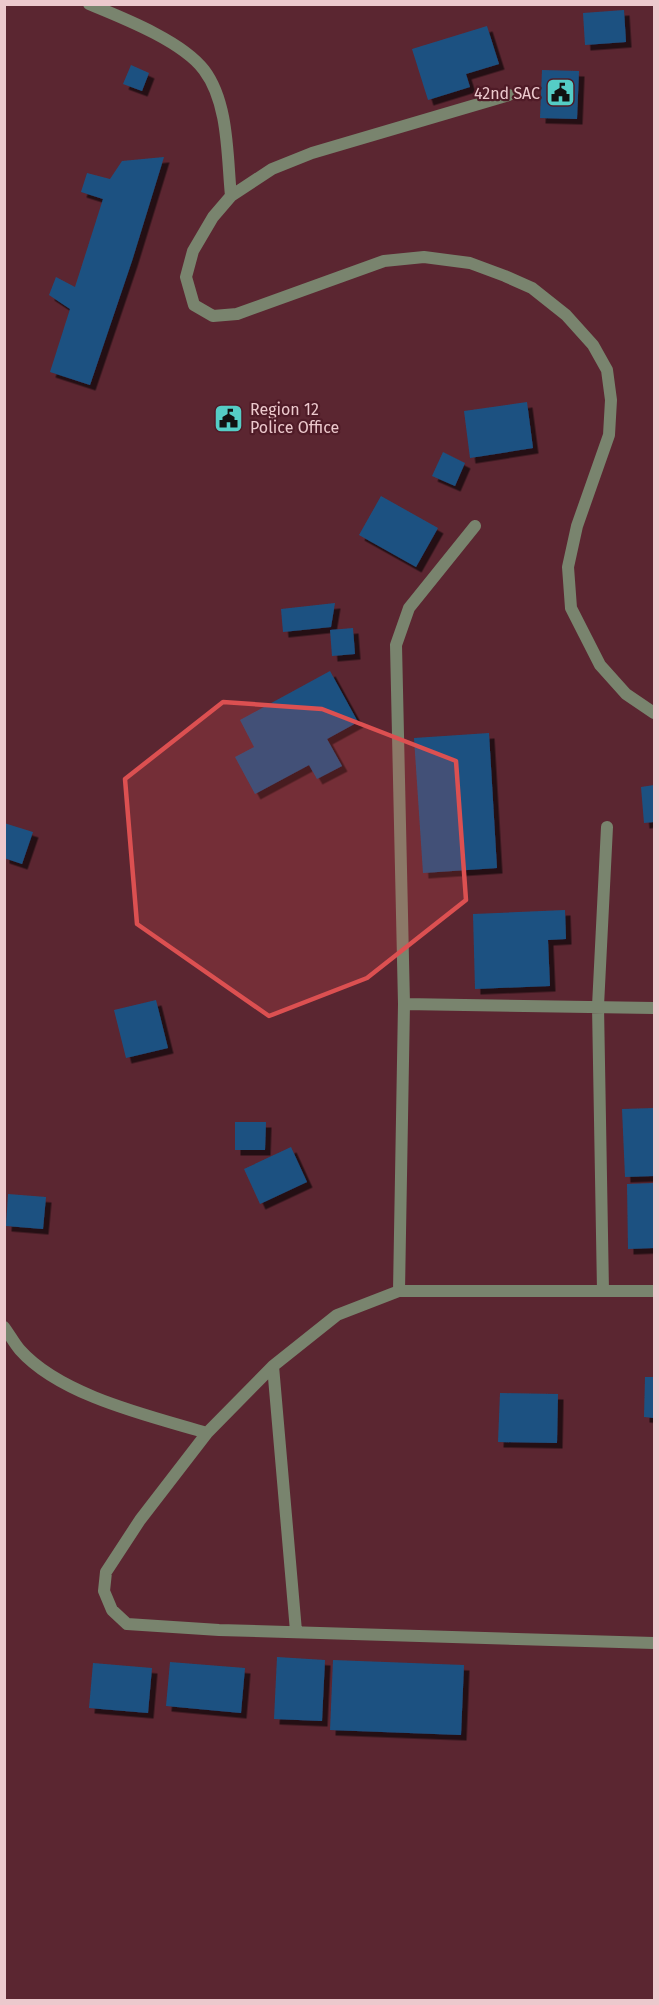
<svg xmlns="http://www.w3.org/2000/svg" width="659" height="2005" font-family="'Fira Sans',sans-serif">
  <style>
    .building { fill: #1d5181; filter: url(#shadow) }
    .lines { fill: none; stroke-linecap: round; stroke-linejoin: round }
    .lane { stroke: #79846e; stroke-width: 12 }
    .marked { fill: #dc5051; fill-opacity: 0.2; stroke: #dc5051; stroke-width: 4.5; stroke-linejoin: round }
    .labels { text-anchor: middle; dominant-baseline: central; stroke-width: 4.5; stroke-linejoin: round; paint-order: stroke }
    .poi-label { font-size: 16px; fill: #ecc9cd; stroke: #4f1b27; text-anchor: end }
  </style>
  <defs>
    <filter id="shadow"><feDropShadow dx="5.5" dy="5.5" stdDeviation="0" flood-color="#0009"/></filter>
  </defs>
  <rect width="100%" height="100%" fill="#5b2631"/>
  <path class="building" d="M624 10 626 42 585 45 583 13Z
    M487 26 499 64 466 74 470 87 428 100 412 49Z
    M131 65 149 73 142 91 123 84Z
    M542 70 579 71 577 119 540 118Z
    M164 157 132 261 90 385 50 372 70 309 49 295 56 277 75 287 103 199 81 192 87 173 110 179 122 161Z
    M527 402 533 448 470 458 464 411Z
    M443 452 465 463 455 486 432 476Z
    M381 496 438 528 416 567 359 535Z
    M335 603 331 627 283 632 281 609Z
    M353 628 355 654 332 656 330 630Z
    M330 671 358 722 327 739 342 766 317 779 309 765 255 794 235 757 254 747 240 720Z
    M489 733 497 868 423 873 414 738Z
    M654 785V822L644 823 641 787Z
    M4 823 33 832 22 864 4 858Z
    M565 910 566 939 548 940 550 986 475 989 473 914Z
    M156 1000 168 1048 126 1058 114 1010Z
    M654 1108V1176L625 1177 622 1109Z
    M235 1122H266L265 1150H235Z
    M291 1147 307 1182 260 1204 244 1169Z
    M654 1183V1248L628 1249 627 1184Z
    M8 1194 46 1197 43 1229 6 1226Z
    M645 1377H654V1418L644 1417Z
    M500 1393 558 1394 557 1443 498 1442Z
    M277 1657 325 1660 322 1721 274 1719Z
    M333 1660 464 1665 461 1735 330 1730Z
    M170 1662 245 1668 241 1713 166 1706Z
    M93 1663 152 1668 148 1713 89 1708Z"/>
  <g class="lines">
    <path class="lane" d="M89 4C123 18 182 41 204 70 229 103 227 157 231 196
      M509 95 312 153 272 169 231 196 213 217 193 251 186 277 194 305 213 316 237 314 384 261 424 257 470 263 505 276 532 288 566 315 593 345 607 370 611 400 609 435 577 526 568 567 571 608 600 665 626 694 654 713
      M404 1004 654 1008
      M399 1291 404 1004 396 645 409 608 475 526
      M603 1291 598 1006 607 827
      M654 1291H399L337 1315 273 1366 207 1433 140 1520 106 1572 104 1591 112 1610 127 1624 219 1630 654 1643
      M4 1327C10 1335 14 1343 20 1350 61 1396 150 1416 207 1433
      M273 1366 296 1631"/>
  </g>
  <path class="marked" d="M223 702 322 709 456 761 466 900 367 978 269 1016 137 924 125 779Z"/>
  <defs>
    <symbol id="civic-square" viewBox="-11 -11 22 22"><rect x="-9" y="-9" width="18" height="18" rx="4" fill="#55cdc6" stroke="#4f1b27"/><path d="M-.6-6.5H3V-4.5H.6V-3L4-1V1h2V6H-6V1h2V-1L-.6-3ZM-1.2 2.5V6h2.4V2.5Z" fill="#111"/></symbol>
  </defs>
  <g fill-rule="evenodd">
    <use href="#civic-square" x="544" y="76" width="33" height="33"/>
    <use href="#civic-square" x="212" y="402" width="33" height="33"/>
  </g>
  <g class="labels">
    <g class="poi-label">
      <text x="540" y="93">42nd SAC</text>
      <text x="250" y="409" text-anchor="start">Region 12<tspan x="250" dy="18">Police Office</tspan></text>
    </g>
  </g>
  <rect width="659" height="2005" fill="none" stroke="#ecc9cd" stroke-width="12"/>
</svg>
